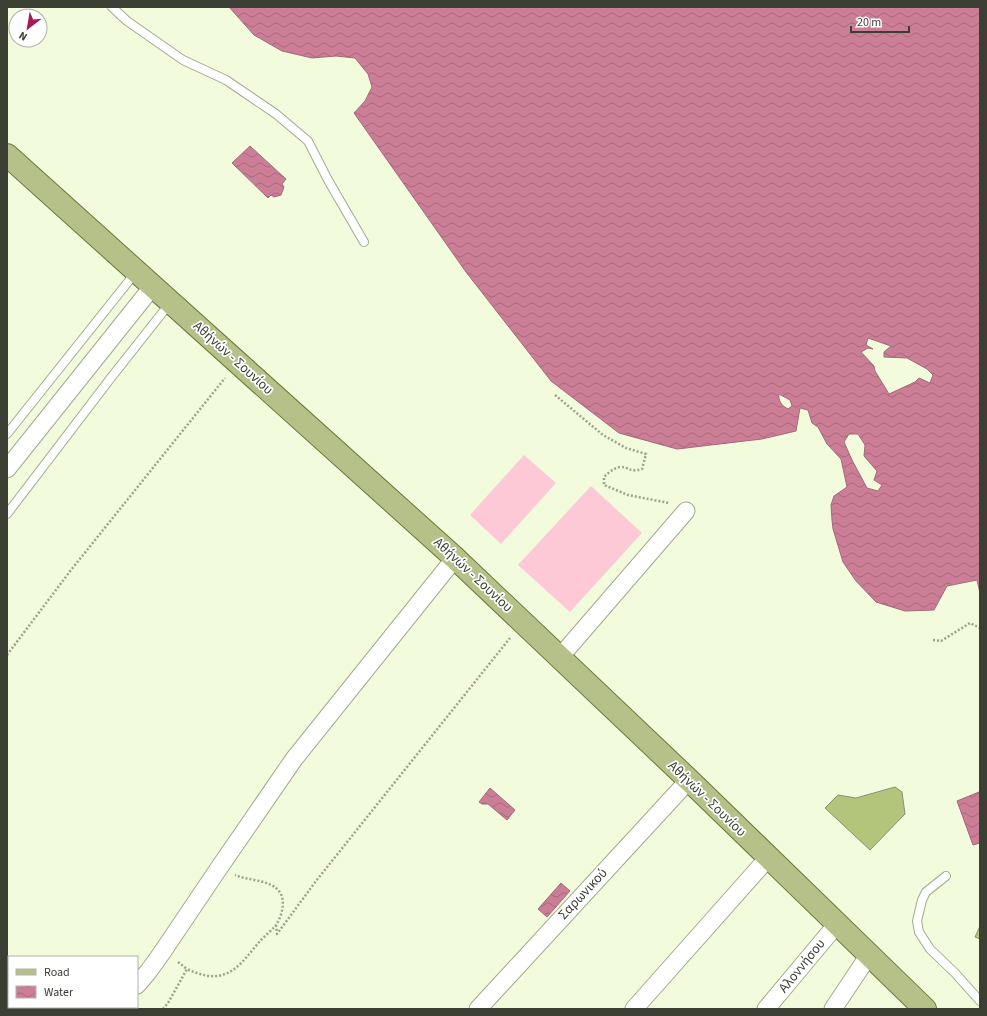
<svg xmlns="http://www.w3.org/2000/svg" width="987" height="1016" font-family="'Source Sans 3',sans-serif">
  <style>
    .pitch { fill: #fdc9d7 }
    .water { fill: url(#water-waves); stroke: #a06b79; fill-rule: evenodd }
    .building { fill: #b3c57b; stroke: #889074 }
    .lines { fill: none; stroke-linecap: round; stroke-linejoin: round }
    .service-casing { stroke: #a2aa8e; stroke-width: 10 }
    .minor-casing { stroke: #a2aa8e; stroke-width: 19 }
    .primary-casing { stroke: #6a7836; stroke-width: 24 }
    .path { stroke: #9ca28c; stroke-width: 2.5; stroke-dasharray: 2 2; stroke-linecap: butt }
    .service { stroke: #fff; stroke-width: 8 }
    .minor { stroke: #fff; stroke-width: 17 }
    .primary { stroke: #b5c188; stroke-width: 22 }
    .labels { text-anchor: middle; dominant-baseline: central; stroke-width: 3.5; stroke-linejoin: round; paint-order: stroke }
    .street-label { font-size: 14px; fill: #3b3e32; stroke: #fff }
  </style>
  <defs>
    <pattern id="water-waves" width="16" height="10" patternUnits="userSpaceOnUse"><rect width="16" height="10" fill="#cc7e97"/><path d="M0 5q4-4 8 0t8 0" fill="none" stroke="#a7697c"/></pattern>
  </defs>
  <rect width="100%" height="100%" fill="#f2fbdc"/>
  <path class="pitch" d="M524 455 556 483 501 544 470 515Z
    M591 486 642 533 570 612 518 565Z"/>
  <path class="water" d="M229 7H980V593L977 580 947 586 934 610 905 611 876 602 856 581 843 562 833 529 832 520 831 505 834 496 847 487 841 459 827 444 818 427 812 423 808 410 800 408 796 431 762 439 677 449 619 433 551 381 466 272 354 113 365 101 372 87 368 74 355 58 336 56 312 58 282 51 254 35ZM868 338 891 346 884 352V357L907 358 927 369 933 375 930 383 919 378 915 382 889 394 875 371 874 366 861 352 868 348 873 349 866 345ZM779 394 790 400 792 406 788 409C782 406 778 401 779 394ZM849 434H858L865 445 864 456 877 471 874 480 882 485 878 491 867 488 852 460 844 442Z
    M250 146 286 179 282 184 284 187 281 195 274 197 271 195 268 198 232 163Z
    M490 788 515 810 507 820 488 804H482L479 802Z
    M979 792 980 796V843L973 845 957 801Z
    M561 883 570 891 547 917 538 909Z"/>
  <path class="building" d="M895 787 902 792 905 814 870 850 825 808 838 795 856 798Z
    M980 926V939L975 937Z"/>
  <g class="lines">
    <defs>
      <path id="service" d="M112 7 127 21 183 60 226 80 276 114 308 141 328 180 364 242
        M7 434 136 272
        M7 514 110 379 170 303
        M946 876 926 892 922 900 917 921 919 932 930 949 955 973 980 1001"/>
      <path id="minor" d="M7 469 153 286
        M560 657 686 511
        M137 985 148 972 161 954 219 868 294 759 455 558
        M115 1009 117 1007
        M478 1009 689 780
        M634 1009 768 858
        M766 1009 837 924
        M833 1009 869 955"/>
      <path id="primary" d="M7 155 455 558 689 780 925 1009"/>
    </defs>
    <use href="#service" class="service-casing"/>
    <use href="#minor" class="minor-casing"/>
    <use href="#primary" class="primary-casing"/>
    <path class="path" d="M555 395 603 435 626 448 646 454 642 469C629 473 630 467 620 467 614 468 608 473 604 477V485L628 495 669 503
      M933 640 941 641 970 623 980 628
      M7 655 71 570 225 378
      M276 925 277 934 316 881 510 638
      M178 962 187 969
      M163 1009 168 1003 187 969C196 973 206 977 217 976 237 974 249 953 261 940 266 935 272 930 276 925 283 914 287 897 276 888 267 880 246 880 235 875"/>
    <use href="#service" class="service"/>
    <use href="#minor" class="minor"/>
    <use href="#primary" class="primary"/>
  </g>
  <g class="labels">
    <g class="street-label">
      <text transform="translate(233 358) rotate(42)">Αθήνών - Σουνίου</text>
      <text transform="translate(473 575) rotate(43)">Αθήνών - Σουνίου</text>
      <text transform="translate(707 799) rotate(44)">Αθήνών - Σουνίου</text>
      <text transform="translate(583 894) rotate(-47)">Σαρωνικού</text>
      <text transform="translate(802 966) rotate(-51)">Αλοννήσου</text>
    </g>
  </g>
  <rect width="987" height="1016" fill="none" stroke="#3b3e32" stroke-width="16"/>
  <rect x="8" y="956" width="130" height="52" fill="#ffffff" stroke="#b1b2ad"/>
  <rect x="16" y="969" width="20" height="6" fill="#b5c188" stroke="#b1b2ad"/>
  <text x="44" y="976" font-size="12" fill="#3b3e32">Road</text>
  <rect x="16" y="986" width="20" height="12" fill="url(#water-waves)" stroke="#b1b2ad"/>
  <text x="44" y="996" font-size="12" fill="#3b3e32">Water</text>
  <g transform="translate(28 28) rotate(211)"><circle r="19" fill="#ffffff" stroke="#b1b2ad"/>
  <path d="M0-3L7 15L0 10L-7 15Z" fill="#a7195a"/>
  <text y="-6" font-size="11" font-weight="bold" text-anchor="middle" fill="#3b3e32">N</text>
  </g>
  <path d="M851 26v6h58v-6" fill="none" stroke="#3b3e32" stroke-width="2"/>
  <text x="857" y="26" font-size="12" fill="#3b3e32" stroke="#ffffff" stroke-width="3" paint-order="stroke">20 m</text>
</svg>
